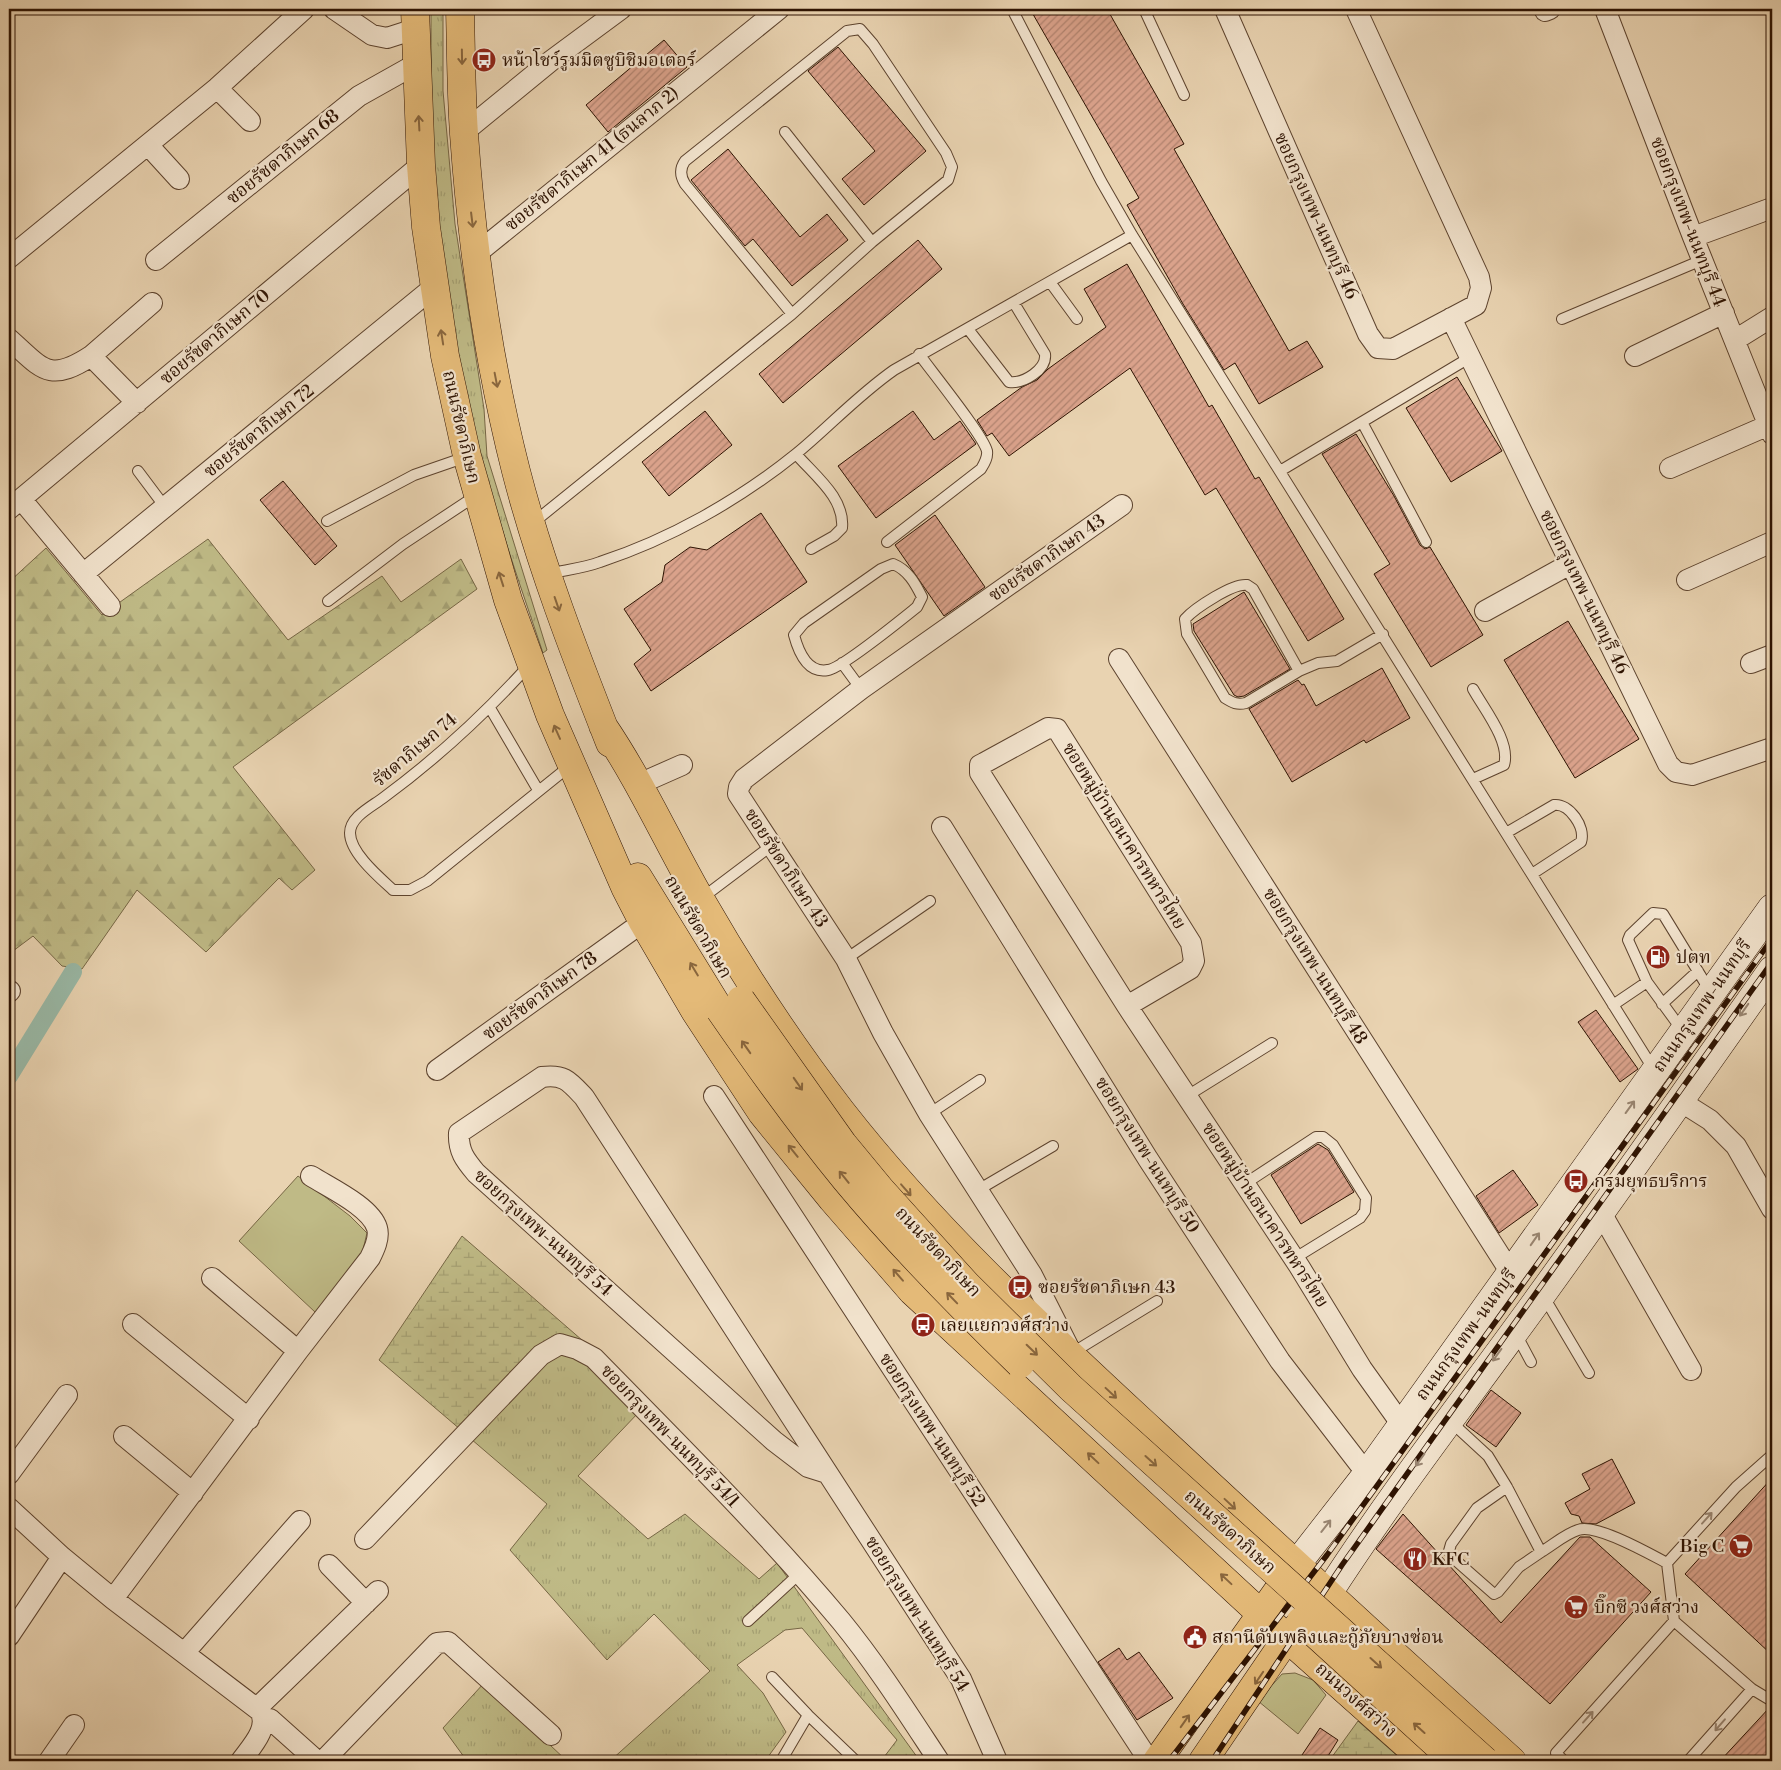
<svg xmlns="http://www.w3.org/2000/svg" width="1781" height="1770" font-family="'Libre Bodoni','Noto Serif Thai',serif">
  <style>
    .grass { fill: url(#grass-tufts); stroke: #766644 }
    .forest { fill: url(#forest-firs); stroke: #766644 }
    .wetland { fill: url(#wetland-marsh); stroke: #766644 }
    .garden { fill: #bfba86; stroke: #766644 }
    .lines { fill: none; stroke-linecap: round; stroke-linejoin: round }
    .canal { stroke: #99b9a7; stroke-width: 18 }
    .building { fill: url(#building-hatch); stroke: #2e1302 }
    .lane-casing { stroke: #5d432e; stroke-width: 12 }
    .street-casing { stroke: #5d432e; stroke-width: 22 }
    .secondary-casing { stroke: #2e1302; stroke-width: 29 }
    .primary-casing { stroke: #2e1302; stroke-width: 29 }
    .lane { stroke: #f1e2cc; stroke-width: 10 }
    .street { stroke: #f1e2cc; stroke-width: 20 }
    .secondary { stroke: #f1e2cc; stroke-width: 28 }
    .primary { stroke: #e4ba78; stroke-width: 28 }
    .rail-casing { stroke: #2e1302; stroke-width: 5.5 }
    .rail { stroke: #f1e2cc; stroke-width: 4; stroke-dasharray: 11; stroke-linecap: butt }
    .primary-bridge-casing { stroke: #2e1302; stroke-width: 29; stroke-linecap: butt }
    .primary-bridge { stroke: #e4ba78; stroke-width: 28 }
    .oneway { stroke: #89663d }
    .oneway2 { stroke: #998571 }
    .labels { text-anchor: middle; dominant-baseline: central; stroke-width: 4.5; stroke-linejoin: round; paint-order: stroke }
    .poi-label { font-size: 18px; fill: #2e1302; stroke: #f1e2cc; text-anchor: start }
    .street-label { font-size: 18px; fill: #2e1302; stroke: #f1e2cc }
  </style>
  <defs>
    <pattern id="grass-tufts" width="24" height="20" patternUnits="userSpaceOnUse" patternTransform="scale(1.25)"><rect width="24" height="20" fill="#bfba86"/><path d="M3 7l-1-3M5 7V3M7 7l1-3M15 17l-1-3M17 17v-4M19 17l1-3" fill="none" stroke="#a49f72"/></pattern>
    <pattern id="forest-firs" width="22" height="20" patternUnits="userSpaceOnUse" patternTransform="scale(1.25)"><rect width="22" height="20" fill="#bfba86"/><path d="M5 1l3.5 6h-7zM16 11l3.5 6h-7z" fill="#a49f72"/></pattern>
    <pattern id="wetland-marsh" width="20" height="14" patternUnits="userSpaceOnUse" patternTransform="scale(1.25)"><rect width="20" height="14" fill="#bfba86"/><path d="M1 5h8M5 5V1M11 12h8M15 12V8" fill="none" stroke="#a49f72"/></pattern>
    <pattern id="building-hatch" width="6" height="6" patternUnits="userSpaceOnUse" patternTransform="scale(1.25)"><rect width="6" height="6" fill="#daa28b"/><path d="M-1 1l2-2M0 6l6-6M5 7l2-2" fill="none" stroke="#b1836f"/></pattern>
  </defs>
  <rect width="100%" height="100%" fill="#e9d3b1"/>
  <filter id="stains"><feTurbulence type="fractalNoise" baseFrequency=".004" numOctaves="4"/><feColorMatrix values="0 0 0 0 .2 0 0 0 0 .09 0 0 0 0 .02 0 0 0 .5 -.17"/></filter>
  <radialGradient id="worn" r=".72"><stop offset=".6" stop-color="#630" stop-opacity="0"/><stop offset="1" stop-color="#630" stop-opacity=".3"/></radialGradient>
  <path class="grass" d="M431 9H443V91L455 224 484 409 487 456 547 650 543 653C527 605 510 558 496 509 475 442 461 372 449 303 432 206 431 107 431 9Z
    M574 1353 640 1411 578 1476 648 1539 685 1514 759 1579 777 1563 920 1761H881L897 1740 802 1628 785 1630 737 1665 763 1693 786 1732 765 1761H610L710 1671 654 1614 607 1660 510 1550 547 1504 471 1439 540 1364 557 1355Z
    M484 1683 567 1761H467L443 1728Z"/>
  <path class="forest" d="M208 539 288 640 382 576 401 602 461 559 477 589 233 767 315 870 292 890 279 878 206 952 137 890 82 969 62 966 33 936 9 954V582L46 548 102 615Z"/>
  <path class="wetland" d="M462 1236 590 1347 563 1337 461 1430 379 1360Z
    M1358 1721 1403 1761H1329Z"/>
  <path class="garden" d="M298 1176 350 1216 367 1233 361 1258 335 1293 315 1312 239 1241Z
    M1295 1673 1313 1680 1326 1695 1298 1734 1258 1701 1282 1674Z"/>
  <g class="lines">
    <path class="canal" d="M9 1076 73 972"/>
  </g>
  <path class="building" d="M1030 9H1107L1184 144 1174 149 1289 351 1307 341 1323 367 1259 404 1235 363 1224 370 1183 304 1127 205 1139 198Z
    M664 40 687 67 608 132 586 105Z
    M838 47 926 151 864 205 842 179 875 151 808 71Z
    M728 149 800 237 827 214 848 240 792 286 753 239 745 246 691 180Z
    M918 240 942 269 783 403 759 374Z
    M1127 264 1209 407 1212 405 1255 479 1259 477 1344 619 1308 641 1216 488 1205 495 1130 368 1009 456 992 433 987 436 977 420 1022 387 1037 380 1048 369 1106 327 1084 289Z
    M1457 377 1502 451 1451 482 1406 408Z
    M705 411 732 445 669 496 642 462Z
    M913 411 934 440 960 421 976 444 876 518 838 466Z
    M1356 434 1394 496 1420 545 1425 549 1430 547 1483 635 1431 667 1374 574 1390 564 1322 454Z
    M283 481 337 546 315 565 260 500Z
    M761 513 807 582 651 691 634 664 651 650 624 609 662 582 665 565 690 547 707 550Z
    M935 515 985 587 944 616 895 545Z
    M1244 592 1290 669 1244 696 1238 697 1234 695 1194 631 1193 624Z
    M1568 621 1639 739 1575 778 1504 660Z
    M1382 668 1410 718 1366 743 1364 740 1292 782 1249 709 1298 680 1302 685 1304 684 1316 706Z
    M1596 1010 1638 1069 1620 1082 1578 1022Z
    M1318 1144 1328 1150 1354 1192 1301 1224 1271 1175Z
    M1513 1170 1538 1205 1499 1233 1476 1196Z
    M1491 1390 1521 1413 1496 1447 1466 1425Z
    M1612 1459 1635 1503 1596 1524 1582 1523 1579 1516 1571 1514 1565 1503 1590 1489 1582 1474Z
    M1772 1478V1655L1685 1574Z
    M1403 1514 1501 1623 1580 1537H1590L1651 1592 1550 1704 1376 1549Z
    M1119 1648 1127 1660 1139 1652 1173 1698 1137 1720 1098 1662Z
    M1770 1707 1772 1708V1761H1720Z
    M1320 1728 1338 1740 1325 1761H1298Z"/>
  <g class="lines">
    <defs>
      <path id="lane" d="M1012 9 1101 181 1132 235 1654 1070
        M1144 9 1184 95
        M785 132 872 242
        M1050 282 1077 319
        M1562 319 1702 260
        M968 329 1009 382C1023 384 1047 370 1045 354L1014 303
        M1362 422 1426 542
        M796 454C815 476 845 498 842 528L834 536 811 549
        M138 471 165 507
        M1280 471 1469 358
        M327 521 414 475 466 457
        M534 522 792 314 872 242 948 180 952 167 946 153 873 44 860 29 847 31 685 161C680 168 680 176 685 184L792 314
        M887 542 981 469C984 464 988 458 987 451 983 435 932 372 919 354
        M893 564C908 570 915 583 922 597L917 607C902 619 842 668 828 670 807 674 798 650 794 635L804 623 881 569Z
        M548 574C565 570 584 568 600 562 670 539 739 500 796 454 830 426 857 396 894 370L1132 235
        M328 601 403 544 477 495
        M842 663 861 689
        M530 664C486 713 436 759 383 798 371 807 350 817 350 833 350 853 380 878 393 890H410L427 881 571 765
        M1299 671 1253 589 1247 585C1233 583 1195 608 1185 619L1187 634 1225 698C1233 703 1237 705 1246 703L1299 671 1318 663 1337 661 1383 634
        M1473 689C1484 709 1511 742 1504 765L1473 779
        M490 708 538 790
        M1506 833 1554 805C1569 803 1586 827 1581 842L1532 874
        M702 898 771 846
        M846 959 930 901
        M1647 982 1682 1030
        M1662 1004 1698 971
        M1613 1005 1647 982 1628 940 1630 935 1653 913 1663 914 1710 991
        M1187 1096 1272 1043
        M929 1114 980 1080
        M1246 1183 1316 1137H1323L1333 1145 1366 1198 1365 1211 1360 1218 1295 1258
        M978 1190 1053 1146
        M1544 1297 1589 1373
        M1516 1334 1531 1362
        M1072 1353 1157 1301
        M1450 1421 1488 1456 1507 1487 1541 1552C1553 1545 1565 1534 1578 1530 1596 1523 1650 1554 1667 1563
        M1772 1455 1736 1487 1667 1563 1674 1621 1752 1689 1772 1701
        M1507 1487 1477 1508 1451 1544 1449 1551 1453 1558 1494 1594 1498 1592 1519 1567 1541 1552
        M748 1621 799 1574
        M772 1677 808 1715 856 1761
        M781 1761 808 1715
        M1564 1761 1556 1753 1674 1621
        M1688 1761 1752 1689"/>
      <path id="street" d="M334 9 372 35 387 38 415 29
        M1225 9 1368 334 1378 348 1393 349 1476 305 1481 288 1479 277 1356 9
        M1605 9 1693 237 1772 434
        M1545 11 1550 9
        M217 88 250 121
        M464 132 552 60 621 9
        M148 145 179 179
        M1693 237 1772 208
        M476 254 779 9
        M9 258 217 88 304 9
        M156 260 359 96 416 64
        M1451 318 1668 764 1676 772 1692 775 1772 748
        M9 339C42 368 48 384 91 356L137 403
        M1735 340 1772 317
        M91 356 152 303
        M1635 356 1724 313
        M1670 468 1769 425
        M21 499 110 606
        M9 509 421 165
        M83 574 434 287
        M1687 580 1772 542
        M1485 611 1570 564
        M1119 659 1511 1273
        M1751 663 1772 655
        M639 784 682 765
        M942 827 1148 1159 1280 1361 1367 1474
        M9 992 10 991
        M1127 1006 1190 969 1194 961 1191 943 1057 729 1048 728 984 763 980 765V773L1127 1006 1299 1266 1362 1369 1402 1425
        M437 1070 643 922
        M714 1096 1144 1753 1152 1761
        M1680 1101 1710 1120 1736 1146 1772 1209
        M1600 1211 1691 1370
        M212 1278 298 1351
        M133 1324 249 1419
        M1068 1346 1032 1275 929 1114 883 1033 846 959 738 794 739 787 744 779 861 689 1122 505
        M124 1436 193 1493
        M827 1473 808 1467 774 1441 476 1173C465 1160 458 1151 459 1133L542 1077C564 1074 569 1081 584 1097L961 1679 997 1761
        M9 1474 67 1395
        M9 1508 62 1557 113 1599 260 1711C270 1728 251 1747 241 1761
        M365 1539 541 1355 560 1344 577 1349 594 1358C678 1444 764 1529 841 1621 877 1665 908 1714 939 1761
        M329 1565 366 1603
        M113 1599 298 1351 370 1258C374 1250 380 1238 377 1228 371 1207 330 1188 311 1176
        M9 1636 62 1557
        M185 1652 300 1521
        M257 1708 378 1591
        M263 1719H270L317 1761
        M49 1761 74 1725
        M323 1761 437 1643 448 1642 551 1735"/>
      <path id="secondary" d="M1296 1565 1367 1474 1772 908
        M1327 1595C1394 1491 1470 1394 1542 1294 1620 1186 1696 1078 1772 970"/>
      <path id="primary" d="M415 9 421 165 426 227 445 356 467 456 508 600 550 715 625 887 643 922 695 1011 762 1113 832 1199 912 1291 1287 1638 1425 1761
        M460 9C461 50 461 92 464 134 472 247 488 361 516 471 540 564 575 654 610 743
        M603 726C641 782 668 843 702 902 744 975 790 1045 841 1111 933 1229 1043 1330 1152 1431 1271 1542 1391 1652 1512 1761
        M638 877 720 1010
        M1157 1761 1296 1565
        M1203 1761 1287 1638 1299 1625"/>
    </defs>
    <use href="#lane" class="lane-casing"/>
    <use href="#street" class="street-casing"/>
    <use href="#secondary" class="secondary-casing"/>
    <use href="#primary" class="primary-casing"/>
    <use href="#lane" class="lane"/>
    <use href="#street" class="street"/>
    <use href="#secondary" class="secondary"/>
    <use href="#primary" class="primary"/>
    <defs>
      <path id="rail" d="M1169 1761 1327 1555 1772 939
        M1212 1761 1342 1565 1772 962"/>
    </defs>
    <use href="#rail" class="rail-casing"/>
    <use href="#rail" class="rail"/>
    <defs>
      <path id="primary-bridge" d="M741 1000 843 1144 881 1190 966 1284 1071 1388 1485 1761
        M720 1010C760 1068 801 1125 846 1180 900 1245 959 1305 1020 1364
        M1301 1621 1455 1761"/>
    </defs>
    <use href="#primary-bridge" class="primary-bridge-casing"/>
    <use href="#primary-bridge" class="primary-bridge"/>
  </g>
  <defs><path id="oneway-shaft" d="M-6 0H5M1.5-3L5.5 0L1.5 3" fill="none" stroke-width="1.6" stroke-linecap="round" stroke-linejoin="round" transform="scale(1.25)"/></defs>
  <g class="oneway">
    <use href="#oneway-shaft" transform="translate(462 57) rotate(89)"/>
    <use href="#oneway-shaft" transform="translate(419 123) rotate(-93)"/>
    <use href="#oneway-shaft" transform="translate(472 220) rotate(83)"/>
    <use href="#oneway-shaft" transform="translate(442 337) rotate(-99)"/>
    <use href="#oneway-shaft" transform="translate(496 380) rotate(79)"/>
    <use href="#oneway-shaft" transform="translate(501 579) rotate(-108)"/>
    <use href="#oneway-shaft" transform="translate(557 604) rotate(71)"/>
    <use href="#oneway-shaft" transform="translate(557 732) rotate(-114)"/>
    <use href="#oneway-shaft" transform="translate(694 969) rotate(-121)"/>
    <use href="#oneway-shaft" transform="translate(746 1047) rotate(-125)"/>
    <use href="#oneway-shaft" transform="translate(798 1084) rotate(55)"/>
    <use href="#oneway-shaft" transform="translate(793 1151) rotate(-129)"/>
    <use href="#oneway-shaft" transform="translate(844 1177) rotate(-129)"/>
    <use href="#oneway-shaft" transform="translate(906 1190) rotate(49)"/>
    <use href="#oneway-shaft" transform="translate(898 1275) rotate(-131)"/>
    <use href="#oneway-shaft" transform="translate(952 1298) rotate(-134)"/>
    <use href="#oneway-shaft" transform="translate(1032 1350) rotate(44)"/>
    <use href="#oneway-shaft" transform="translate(1111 1393) rotate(43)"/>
    <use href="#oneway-shaft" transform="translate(1093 1458) rotate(-137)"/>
    <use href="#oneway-shaft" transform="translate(1151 1461) rotate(42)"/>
    <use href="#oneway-shaft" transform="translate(1230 1504) rotate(43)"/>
    <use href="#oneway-shaft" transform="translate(1226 1579) rotate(-137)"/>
    <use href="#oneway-shaft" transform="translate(1376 1663) rotate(42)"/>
    <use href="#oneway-shaft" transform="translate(1259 1678) rotate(124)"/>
    <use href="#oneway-shaft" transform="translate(1185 1721) rotate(-55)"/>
    <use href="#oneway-shaft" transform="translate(1419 1728) rotate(-138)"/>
  </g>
  <g class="oneway2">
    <use href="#oneway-shaft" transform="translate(1744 1010) rotate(125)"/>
    <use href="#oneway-shaft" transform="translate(1630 1107) rotate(-54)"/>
    <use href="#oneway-shaft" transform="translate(1535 1239) rotate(-55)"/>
    <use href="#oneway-shaft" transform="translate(1497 1355) rotate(126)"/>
    <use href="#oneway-shaft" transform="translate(1420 1460) rotate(126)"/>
    <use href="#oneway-shaft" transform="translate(1707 1518) rotate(-48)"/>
    <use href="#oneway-shaft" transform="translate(1326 1526) rotate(-52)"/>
    <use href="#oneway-shaft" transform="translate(1588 1717) rotate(-48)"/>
    <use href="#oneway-shaft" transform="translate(1720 1725) rotate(131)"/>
  </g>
  <defs>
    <symbol id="bus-disc" viewBox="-11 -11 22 22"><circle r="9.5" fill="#8f2418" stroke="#f1e2cc"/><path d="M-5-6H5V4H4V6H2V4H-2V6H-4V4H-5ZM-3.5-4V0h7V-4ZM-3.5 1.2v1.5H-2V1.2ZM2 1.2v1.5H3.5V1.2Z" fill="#fff"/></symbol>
    <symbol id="fuel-disc" viewBox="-11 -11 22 22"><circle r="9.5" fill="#8f2418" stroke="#f1e2cc"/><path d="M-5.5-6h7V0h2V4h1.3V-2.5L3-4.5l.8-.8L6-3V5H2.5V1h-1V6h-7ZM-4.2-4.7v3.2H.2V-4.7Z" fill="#fff"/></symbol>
    <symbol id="supermarket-disc" viewBox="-11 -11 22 22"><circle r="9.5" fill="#8f2418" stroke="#f1e2cc"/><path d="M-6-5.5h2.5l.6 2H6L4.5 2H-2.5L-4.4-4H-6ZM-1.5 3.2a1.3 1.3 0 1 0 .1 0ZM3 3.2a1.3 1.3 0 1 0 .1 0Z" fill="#fff"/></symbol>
    <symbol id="restaurant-disc" viewBox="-11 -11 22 22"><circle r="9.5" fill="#8f2418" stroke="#f1e2cc"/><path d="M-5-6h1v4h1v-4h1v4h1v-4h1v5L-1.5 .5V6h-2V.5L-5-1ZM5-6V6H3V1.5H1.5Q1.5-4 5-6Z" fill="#fff"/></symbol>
    <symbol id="civic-disc" viewBox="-11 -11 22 22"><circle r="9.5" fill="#8f2418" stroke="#f1e2cc"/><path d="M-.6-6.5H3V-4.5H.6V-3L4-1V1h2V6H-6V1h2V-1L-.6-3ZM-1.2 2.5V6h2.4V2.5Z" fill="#fff"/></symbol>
  </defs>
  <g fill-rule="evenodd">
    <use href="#bus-disc" x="470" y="46" width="28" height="28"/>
    <use href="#fuel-disc" x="1644" y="943" width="28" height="28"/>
    <use href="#bus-disc" x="1562" y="1167" width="28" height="28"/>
    <use href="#bus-disc" x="1006" y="1273" width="28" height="28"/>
    <use href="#bus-disc" x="909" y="1311" width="28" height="28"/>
    <use href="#supermarket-disc" x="1727" y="1532" width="28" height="28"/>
    <use href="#restaurant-disc" x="1401" y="1545" width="28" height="28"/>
    <use href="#supermarket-disc" x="1562" y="1593" width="28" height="28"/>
    <use href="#civic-disc" x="1181" y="1623" width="28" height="28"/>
  </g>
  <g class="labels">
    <g class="poi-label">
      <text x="502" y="60">หน้าโชว์รูมมิตซูบิชิมอเตอร์</text>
      <text x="1676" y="957">ปตท</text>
      <text x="1594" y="1181">กรมยุทธบริการ</text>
      <text x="1038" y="1287">ซอยรัชดาภิเษก 43</text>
      <text x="940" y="1325">เลยแยกวงศ์สว่าง</text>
      <text x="1724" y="1546" text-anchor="end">Big C</text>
      <text x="1432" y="1559">KFC</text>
      <text x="1594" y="1607">บิ๊กซี วงศ์สว่าง</text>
      <text x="1212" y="1637">สถานีดับเพลิงและกู้ภัยบางซ่อน</text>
    </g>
    <g class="street-label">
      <text transform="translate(283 157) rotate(-39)">ซอยรัชดาภิเษก 68</text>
      <text transform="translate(592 159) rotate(-39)">ซอยรัชดาภิเษก 41 (ธนลาภ 2)</text>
      <text transform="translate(1316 216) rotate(66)">ซอยกรุงเทพ-นนทบุรี 46</text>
      <text transform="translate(1688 222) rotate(69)">ซอยกรุงเทพ-นนทบุรี 44</text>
      <text transform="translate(215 337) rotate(-40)">ซอยรัชดาภิเษก 70</text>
      <text transform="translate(461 427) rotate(77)">ถนนรัชดาภิเษก</text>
      <text transform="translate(259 431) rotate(-39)">ซอยรัชดาภิเษก 72</text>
      <text transform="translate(1047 558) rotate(-35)">ซอยรัชดาภิเษก 43</text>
      <text transform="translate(1584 592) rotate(64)">ซอยกรุงเทพ-นนทบุรี 46</text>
      <text transform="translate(415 750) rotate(-40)">รัชดาภิเษก 74</text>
      <text transform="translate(1124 836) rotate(58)">ซอยหมู่บ้านธนาคารทหารไทย</text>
      <text transform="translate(786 868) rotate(57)">ซอยรัชดาภิเษก 43</text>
      <text transform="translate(698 927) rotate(60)">ถนนรัชดาภิเษก</text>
      <text transform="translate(1315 966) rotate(58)">ซอยกรุงเทพ-นนทบุรี 48</text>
      <text transform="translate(540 996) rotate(-36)">ซอยรัชดาภิเษก 78</text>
      <text transform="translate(1702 1006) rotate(-55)">ถนนกรุงเทพ-นนทบุรี</text>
      <text transform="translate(1147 1155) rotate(58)">ซอยกรุงเทพ-นนทบุรี 50</text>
      <text transform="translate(1265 1215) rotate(57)">ซอยหมู่บ้านธนาคารทหารไทย</text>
      <text transform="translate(543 1233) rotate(42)">ซอยกรุงเทพ-นนทบุรี 54</text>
      <text transform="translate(938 1252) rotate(47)">ถนนรัชดาภิเษก</text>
      <text transform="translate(1466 1335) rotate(-54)">ถนนกรุงเทพ-นนทบุรี</text>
      <text transform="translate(932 1430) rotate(57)">ซอยกรุงเทพ-นนทบุรี 52</text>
      <text transform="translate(670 1436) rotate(46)">ซอยกรุงเทพ-นนทบุรี 54/1</text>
      <text transform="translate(1230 1532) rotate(42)">ถนนรัชดาภิเษก</text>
      <text transform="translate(917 1614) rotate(58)">ซอยกรุงเทพ-นนทบุรี 54</text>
      <text transform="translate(1356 1700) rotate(42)">ถนนวงศ์สว่าง</text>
    </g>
  </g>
  <rect width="1781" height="1770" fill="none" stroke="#e9d3b1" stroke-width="30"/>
  <rect x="10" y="10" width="1761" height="1750" fill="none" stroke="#2e1302" stroke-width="2.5"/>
  <rect x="15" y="15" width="1751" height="1740" fill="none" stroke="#2e1302"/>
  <rect width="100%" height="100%" filter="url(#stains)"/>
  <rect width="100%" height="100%" fill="url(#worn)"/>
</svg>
